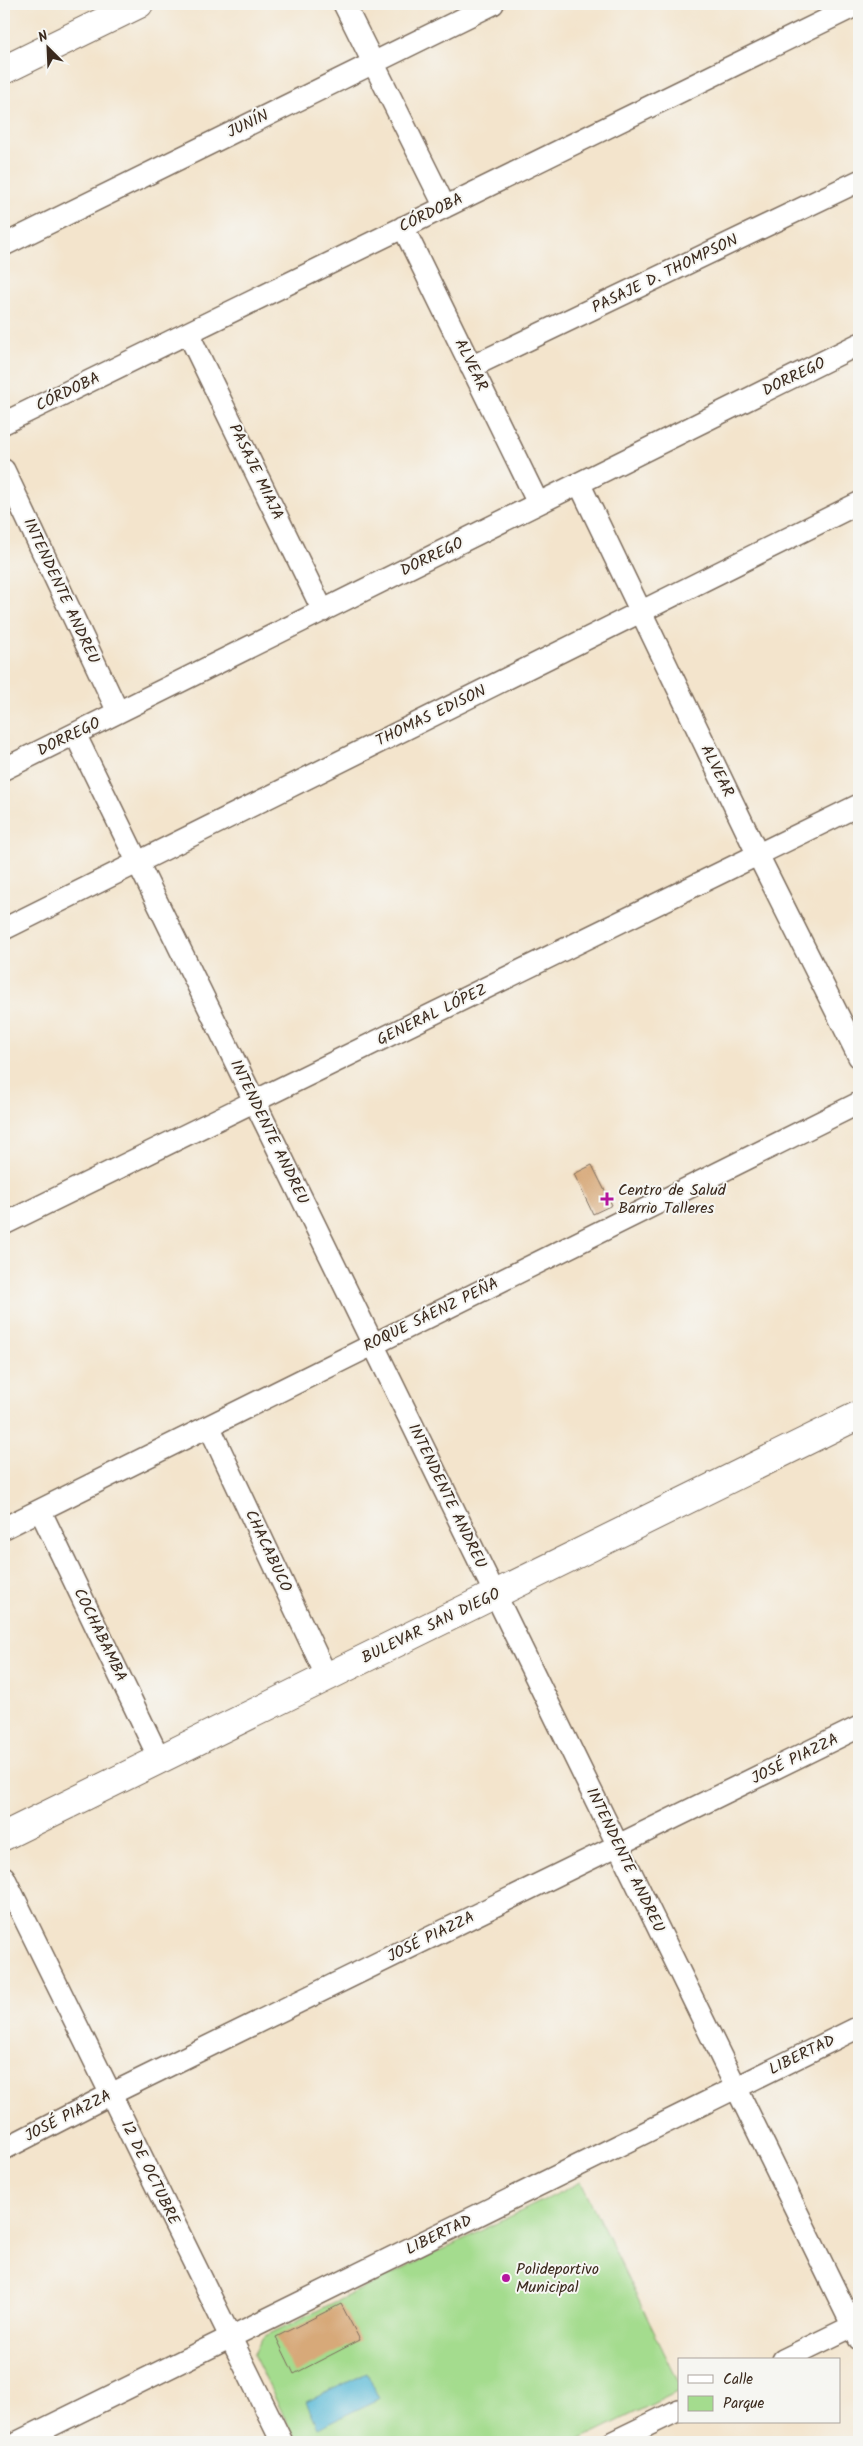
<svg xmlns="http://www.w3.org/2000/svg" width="863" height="2446" font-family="Kalam,sans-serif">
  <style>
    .green { fill: #a4dc8e; stroke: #708356 }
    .water { fill: #59b9d7; stroke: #4a727a }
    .building { fill: #d7a979 }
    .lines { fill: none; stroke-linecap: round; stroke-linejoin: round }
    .street-casing { stroke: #7b6b5b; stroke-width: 24 }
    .secondary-casing { stroke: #7b6b5b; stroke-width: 30 }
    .street { stroke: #fff; stroke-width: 21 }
    .secondary { stroke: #fff; stroke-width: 28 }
    .poi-dot { fill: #b5179e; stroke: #f6f6f2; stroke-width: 2 }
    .labels { text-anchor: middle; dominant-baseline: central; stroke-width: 4; stroke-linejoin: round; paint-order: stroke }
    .street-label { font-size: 16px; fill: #3b2a1e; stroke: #f6f6f2 }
    .poi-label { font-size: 16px; fill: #3b2a1e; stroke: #f6f6f2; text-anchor: start }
  </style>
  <rect width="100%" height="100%" fill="#f6f6f2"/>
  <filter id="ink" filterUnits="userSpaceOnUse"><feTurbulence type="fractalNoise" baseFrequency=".02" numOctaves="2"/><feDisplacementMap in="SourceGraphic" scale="10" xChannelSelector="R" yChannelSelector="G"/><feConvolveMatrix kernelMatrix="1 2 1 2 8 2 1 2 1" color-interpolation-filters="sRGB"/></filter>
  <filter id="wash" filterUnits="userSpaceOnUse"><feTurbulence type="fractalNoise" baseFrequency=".0096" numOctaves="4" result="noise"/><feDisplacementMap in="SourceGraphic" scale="20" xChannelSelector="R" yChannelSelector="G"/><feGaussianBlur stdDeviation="1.12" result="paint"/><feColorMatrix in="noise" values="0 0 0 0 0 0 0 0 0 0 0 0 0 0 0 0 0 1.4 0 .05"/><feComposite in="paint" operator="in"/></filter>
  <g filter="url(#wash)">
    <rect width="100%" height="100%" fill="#f3e4cc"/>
    <path class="green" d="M581 2182 679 2383V2391L575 2442H297L253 2354 263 2337Z"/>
    <path class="water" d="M367 2373 379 2399 318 2428 306 2402Z"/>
    <g id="blocks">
      <path class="building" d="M592 1165 612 1205 593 1214 574 1174Z
        M341 2304 360 2340 294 2374 276 2337Z"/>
    </g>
  </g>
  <g filter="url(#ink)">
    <use href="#blocks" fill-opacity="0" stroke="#7b6b5b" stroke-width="1"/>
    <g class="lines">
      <defs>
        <path id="street" d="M344 4 445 207
          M403 227 538 503
          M4 245 493 4
          M188 333 323 611
          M471 367 859 181
          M4 423 859 4
          M4 470 118 712
          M579 483 758 855 859 1057
          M75 734 859 2339
          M4 769 859 344
          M4 929 859 503
          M4 1224 859 805
          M209 1426 327 1677
          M40 1510 160 1760
          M4 1528 859 1103
          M4 1877 282 2442
          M4 2149 111 2094 859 1727
          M783 2360 859 2323
          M18 2442 859 2027
          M613 2442 679 2410"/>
        <path id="secondary" d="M4 70 139 4
          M4 1836 859 1415"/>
      </defs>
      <use href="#street" class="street-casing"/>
      <use href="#secondary" class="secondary-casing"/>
      <use href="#street" class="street"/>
      <use href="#secondary" class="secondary"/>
    </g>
  </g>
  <g class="poi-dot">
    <path d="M604.5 1191.5h5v5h5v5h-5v5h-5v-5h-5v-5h5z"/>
    <circle cx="506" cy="2278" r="5"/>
  </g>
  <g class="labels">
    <g class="street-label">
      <text transform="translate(248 124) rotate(-26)">JUNÍN</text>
      <text transform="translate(431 213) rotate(-26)">CÓRDOBA</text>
      <text transform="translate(665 274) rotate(-26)">PASAJE D. THOMPSON</text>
      <text transform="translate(471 365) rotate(64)">ALVEAR</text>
      <text transform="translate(794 377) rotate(-26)">DORREGO</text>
      <text transform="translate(68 392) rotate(-26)">CÓRDOBA</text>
      <text transform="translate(256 472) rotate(64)">PASAJE MIAJA</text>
      <text transform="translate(432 557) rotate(-26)">DORREGO</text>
      <text transform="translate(61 591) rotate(65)">INTENDENTE ANDREU</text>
      <text transform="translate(431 716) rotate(-26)">THOMAS EDISON</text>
      <text transform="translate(69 737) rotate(-26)">DORREGO</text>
      <text transform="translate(717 771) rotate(64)">ALVEAR</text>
      <text transform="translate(432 1015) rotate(-26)">GENERAL LÓPEZ</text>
      <text transform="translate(269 1132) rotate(64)">INTENDENTE ANDREU</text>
      <text transform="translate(431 1315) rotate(-26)">ROQUE SÁENZ PEÑA</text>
      <text transform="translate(447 1496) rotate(64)">INTENDENTE ANDREU</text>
      <text transform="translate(268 1551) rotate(65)">CHACABUCO</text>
      <text transform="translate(431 1626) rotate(-26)">BULEVAR SAN DIEGO</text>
      <text transform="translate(100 1635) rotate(64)">COCHABAMBA</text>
      <text transform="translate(795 1759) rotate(-26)">JOSÉ PIAZZA</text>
      <text transform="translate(625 1860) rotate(64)">INTENDENTE ANDREU</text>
      <text transform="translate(431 1937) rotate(-26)">JOSÉ PIAZZA</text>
      <text transform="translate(802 2055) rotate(-26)">LIBERTAD</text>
      <text transform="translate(68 2116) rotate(-27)">JOSÉ PIAZZA</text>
      <text transform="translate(150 2173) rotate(64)">12 DE OCTUBRE</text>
      <text transform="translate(439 2235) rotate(-26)">LIBERTAD</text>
    </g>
    <g class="poi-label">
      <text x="618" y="1190">Centro de Salud<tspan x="618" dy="18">Barrio Talleres</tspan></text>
      <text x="516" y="2269">Polideportivo<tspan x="516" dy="18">Municipal</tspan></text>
    </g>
  </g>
  <rect width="863" height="2446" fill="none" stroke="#f6f6f2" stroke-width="20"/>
  <rect x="678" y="2358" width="162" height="65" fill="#f6f6f2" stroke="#aba49d"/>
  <rect x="688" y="2375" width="25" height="8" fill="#ffffff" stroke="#aba49d"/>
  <text x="723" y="2384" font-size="15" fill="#3b2a1e">Calle</text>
  <rect x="688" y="2396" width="25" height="15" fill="#a4dc8e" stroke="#aba49d"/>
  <text x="723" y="2408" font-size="15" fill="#3b2a1e">Parque</text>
  <g transform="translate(48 48) rotate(336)" stroke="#f6f6f2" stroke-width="4" paint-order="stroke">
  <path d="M0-4L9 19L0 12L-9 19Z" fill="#3b2a1e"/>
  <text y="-8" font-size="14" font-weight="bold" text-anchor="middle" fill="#3b2a1e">N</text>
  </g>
</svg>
